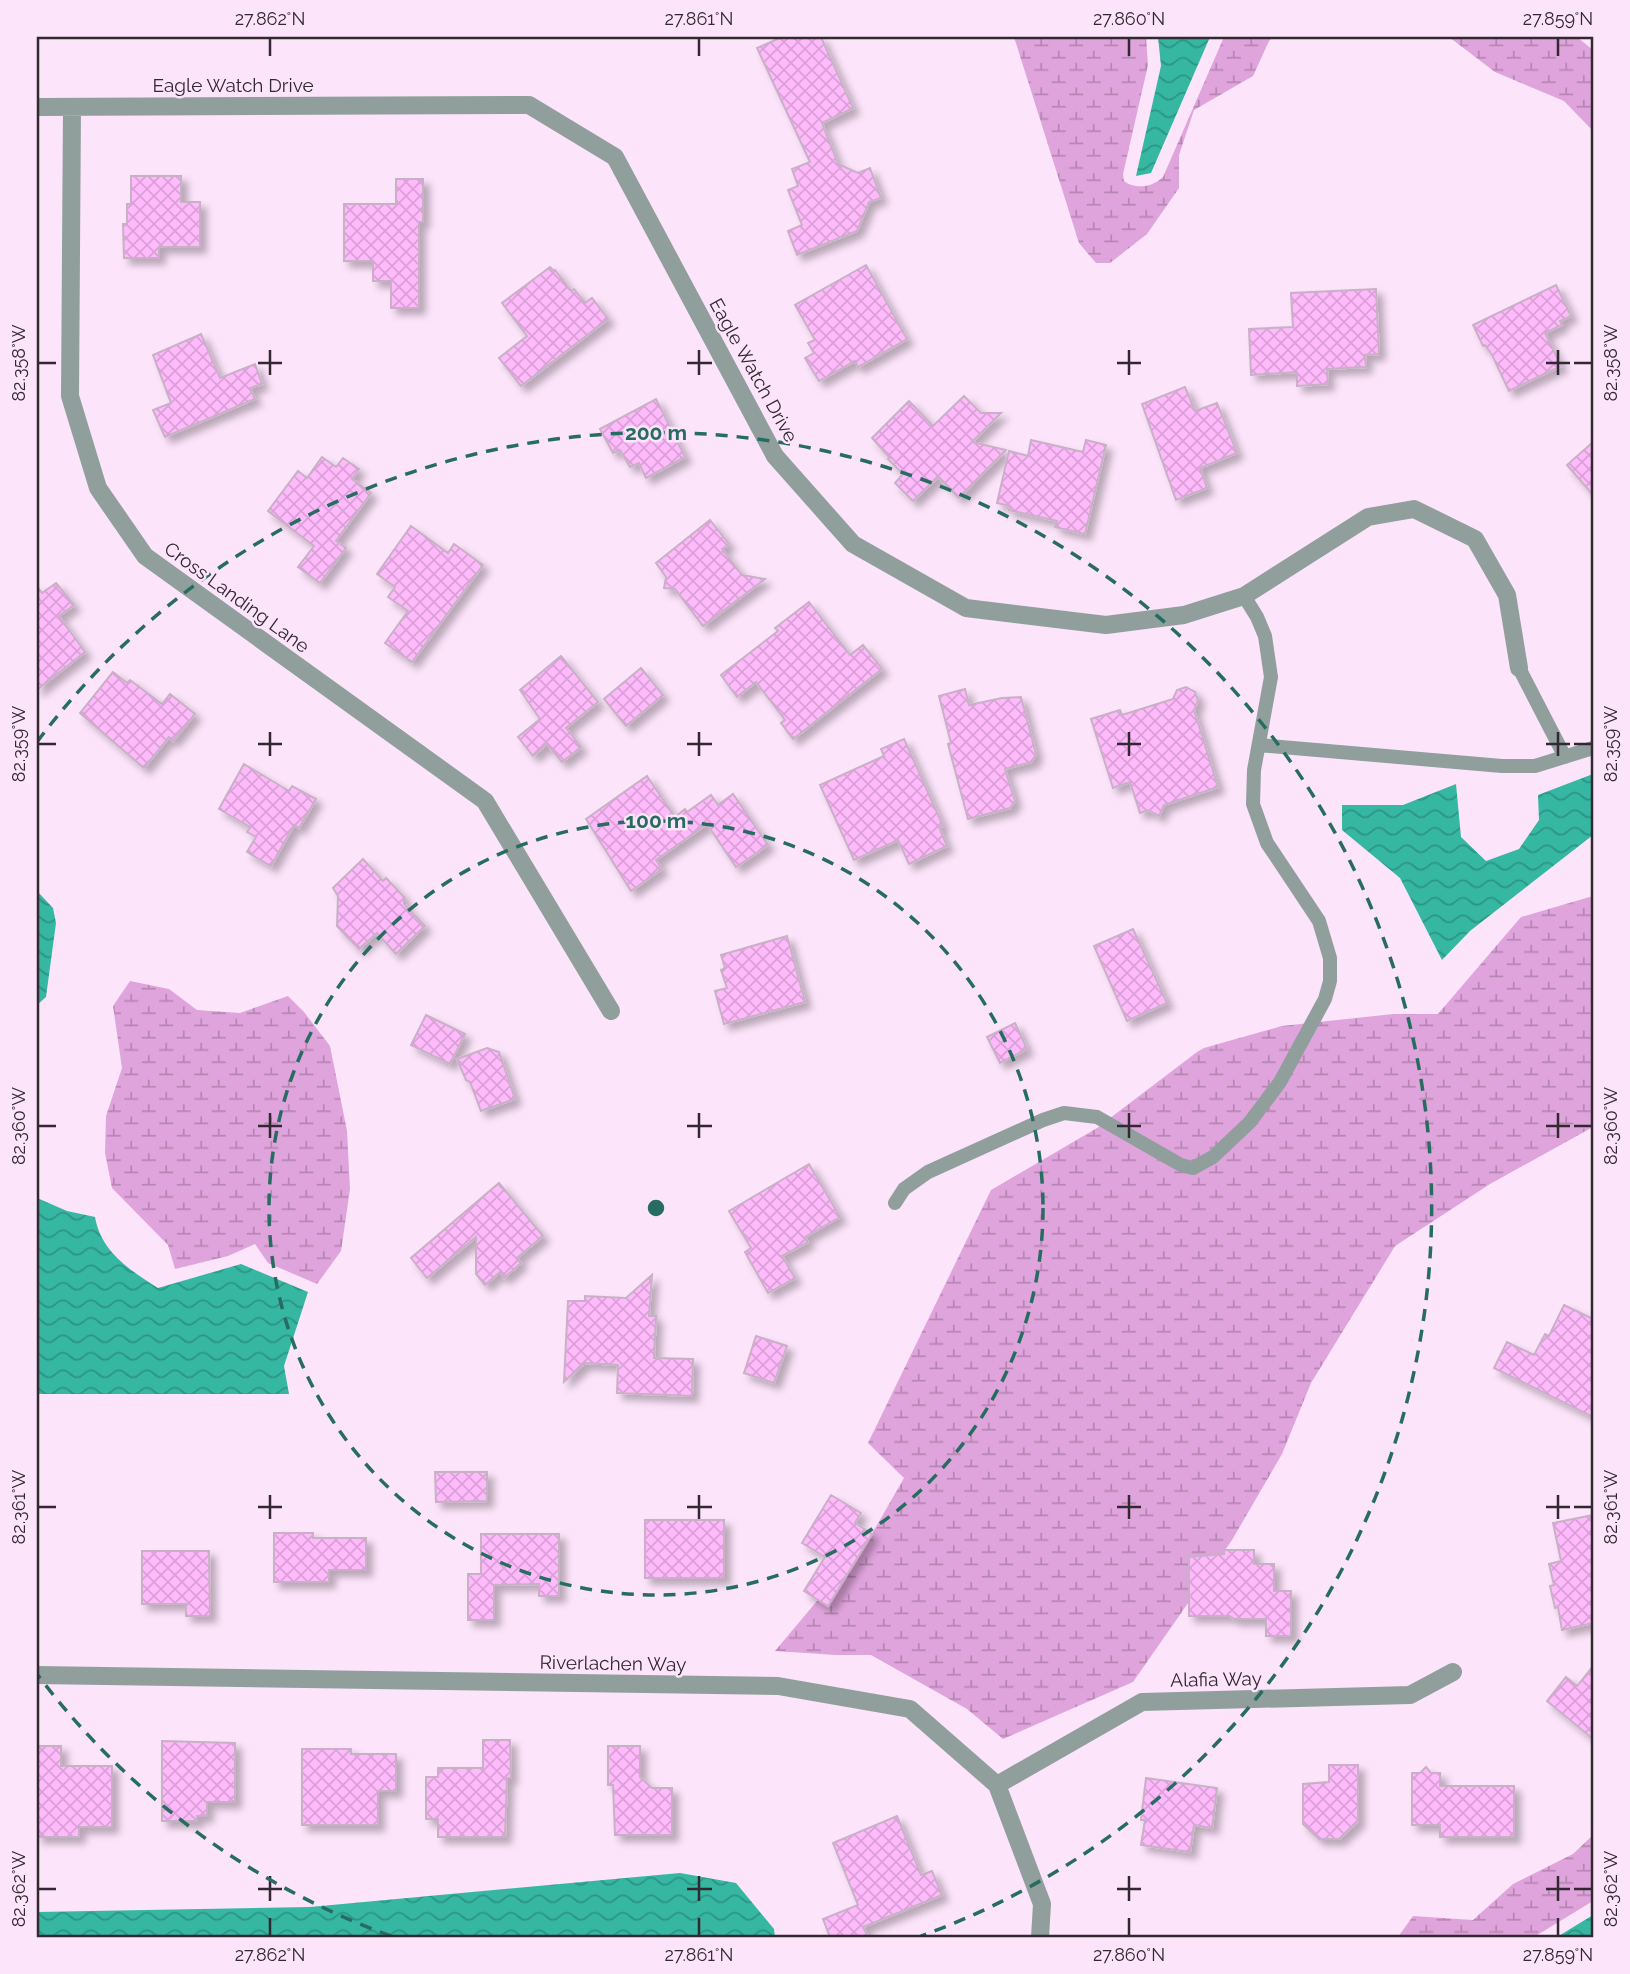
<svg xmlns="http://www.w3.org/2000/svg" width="1630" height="1974" font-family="Raleway,sans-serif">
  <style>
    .wetland { fill: url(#wetland-marsh) }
    .water { fill: url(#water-waves) }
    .building { fill: url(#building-cross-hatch); stroke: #c8b1c6; stroke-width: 2; filter: url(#shadow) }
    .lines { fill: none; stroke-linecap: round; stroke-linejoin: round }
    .service { stroke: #909f9c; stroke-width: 14 }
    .minor { stroke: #909f9c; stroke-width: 18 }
    .ticks { fill: none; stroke: #312831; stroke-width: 2.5 }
    .ring { fill: none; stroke: #276c60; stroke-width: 3.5; stroke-dasharray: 12 9 }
    .labels { text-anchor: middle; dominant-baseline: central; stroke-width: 5; stroke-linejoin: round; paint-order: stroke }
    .street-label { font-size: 19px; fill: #312831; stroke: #fce4fa }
    .centre { fill: #276c60; stroke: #fce4fa; stroke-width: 3.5 }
    .ring-label { font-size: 21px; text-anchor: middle; font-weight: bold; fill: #276c60; stroke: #fce4fa; stroke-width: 5; stroke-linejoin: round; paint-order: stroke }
    .neatline { fill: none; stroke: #312831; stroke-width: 2.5 }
    .ticks-label { font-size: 18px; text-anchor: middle; fill: #312831 }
  </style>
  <defs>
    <pattern id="wetland-marsh" width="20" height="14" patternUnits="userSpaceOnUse" patternTransform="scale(1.75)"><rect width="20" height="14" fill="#e0a4dc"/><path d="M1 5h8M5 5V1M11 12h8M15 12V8" fill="none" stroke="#b686b3"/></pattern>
    <pattern id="water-waves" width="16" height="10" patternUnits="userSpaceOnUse" patternTransform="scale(1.75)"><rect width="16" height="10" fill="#35b7a2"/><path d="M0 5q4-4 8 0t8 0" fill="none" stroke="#2d9585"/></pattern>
    <pattern id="building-cross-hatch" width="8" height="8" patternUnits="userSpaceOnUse" patternTransform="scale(1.75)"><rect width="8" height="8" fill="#ffbafb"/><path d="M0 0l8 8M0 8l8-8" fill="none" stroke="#dba0d8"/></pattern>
    <filter id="shadow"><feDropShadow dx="6" dy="6" stdDeviation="3.5" flood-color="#0004"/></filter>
  </defs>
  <rect width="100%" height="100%" fill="#fce4fa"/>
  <path class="wetland" d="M1014 37H1146L1148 65 1123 174 1124 181C1135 190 1153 187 1163 177L1224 37H1273L1269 41 1253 76 1194 110 1179 155V188L1147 234 1110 263H1096L1079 243Z
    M1449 37H1577L1593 50V131L1564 101 1495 72Z
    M1593 896V1127L1490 1184 1395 1246 1311 1383 1282 1454 1232 1540 1133 1682 1003 1739 967 1709 871 1655H836L775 1651 869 1539 904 1478 868 1443 991 1190 1097 1128 1197 1052 1204 1048 1282 1026 1393 1014H1438L1521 917Z
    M130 981 169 989 197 1010 240 1013 288 996 304 1012 330 1046 347 1131 350 1189 341 1251 317 1284 268 1263 255 1244 228 1256 175 1269 168 1245 112 1188 105 1153 106 1116 122 1068 113 1006Z
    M1593 1835V1901L1534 1937H1398L1413 1916 1473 1920 1513 1884 1573 1854Z"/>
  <path class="water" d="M1158 37H1210L1151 173 1136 176 1161 66Z
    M1593 774V835L1470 931 1442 960 1400 878 1342 830V805H1403L1456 784 1461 837 1486 861 1519 849 1539 820 1538 795Z
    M37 891 53 908 56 923 46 997 37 1005Z
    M37 1198 67 1211 95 1217C101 1252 130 1270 158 1288L241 1264 308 1292 284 1366 289 1394H37Z
    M680 1873 736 1883 774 1929 775 1937H37V1912L310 1907Z
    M1593 1915V1937H1557Z"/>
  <path class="building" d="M782 37H821L853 108 822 123 838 164 858 173 870 168 881 198 869 202 857 231 797 255 788 231 802 225 788 190 798 186 792 169 810 162 757 48Z
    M131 176H181V202H200V247H159V258H124L123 224H127V204H131Z
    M396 179H423V222H419V308H391V281H373V261H344V204H396Z
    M866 265 907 339 858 367 855 361 819 381 805 358 814 353 808 343 815 340 795 305Z
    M550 267 554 271 555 270 571 291 574 289 585 303 592 298 608 319 521 386 499 358 527 336 502 303Z
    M1556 285 1571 316 1560 321 1562 325 1545 333 1561 366 1509 391 1492 355 1485 345 1483 346 1473 325Z
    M1376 289 1379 354 1365 355 1366 367 1327 369 1328 384 1297 386V372L1251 375 1249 329 1293 327 1291 293Z
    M201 334 220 378 255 364 262 384 250 388 255 399 165 437 153 410 171 403 153 355Z
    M1185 387 1195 411 1217 403 1237 453 1200 468 1207 488 1176 500 1142 404Z
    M964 396 981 413H1001L972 442 1006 450 959 498 938 477 913 501 895 483 903 474 888 459 890 458 872 438 909 401 933 426Z
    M656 399 685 457 646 478 639 463 630 467 620 450 613 453 600 429Z
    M1031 440 1083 452 1086 440 1106 445 1085 534 1055 527 1057 521 1009 510 1010 506 997 503 1009 451 1028 456Z
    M1593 442V495L1567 465Z
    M322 457 336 467 343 458 359 469 352 479 371 493 336 541 346 548 320 583 298 567 314 546 268 511 298 471 307 478Z
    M710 520 729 544 722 549 742 575 765 579 703 626 675 589 664 588 666 577 656 563Z
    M411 526 448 553 454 544 483 565 412 662 385 643 408 611 388 597 395 587 377 574Z
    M56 583 74 605 59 616 85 652 37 690V586L42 593Z
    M809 602 850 655 863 645 882 669 793 739 781 723 785 720 756 682 737 697 721 675 778 631 775 628Z
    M561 656 598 702 566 728 581 747 562 762 547 744 533 756 518 737 540 719 520 690Z
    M641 668 663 695 626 726 604 699Z
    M113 672 127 683 130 680 162 704 170 694 195 714 173 741 169 737 144 768 80 713Z
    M1186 687 1195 692 1198 701 1194 710 1218 787 1164 805 1159 816 1148 810 1140 813 1130 782 1113 788 1091 719 1120 710 1122 715 1173 699 1177 690Z
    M965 689 969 705 1002 698 1021 697 1036 754 1032 762 1005 769 1015 801 1010 808 968 819 948 744 951 743 939 696Z
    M904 739 943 826 939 827 947 846 909 864 898 840 854 860 820 785 884 756 881 749Z
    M244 764 289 791 292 786 316 799 299 828 294 825 271 866 247 852 256 837 247 832 250 827 219 809Z
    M647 776 675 817 685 809 687 812 711 795 718 805 733 794 768 845 736 867 707 824 656 860 662 869 631 891 586 819Z
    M363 859 383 881 386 878 404 897V904L425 926 396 954 377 933 359 949 337 926 338 896 333 888Z
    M1133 929 1167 1003 1127 1021 1094 946Z
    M787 936 805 1002 724 1024 715 991 727 988 721 970 725 968 721 955Z
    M426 1015 465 1034 450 1064 411 1045Z
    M1015 1023 1027 1049 1000 1063 987 1037Z
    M487 1048 499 1052 515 1099 481 1111 470 1082 466 1080 457 1059Z
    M809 1164 840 1217 805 1237 808 1242 782 1256 795 1278 768 1293 745 1252 751 1248 729 1211Z
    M499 1183 543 1236 517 1258 521 1263 504 1278 500 1272 485 1285 476 1274V1237L427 1278 411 1258Z
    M652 1275 649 1316H656L654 1358 693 1359 692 1396 617 1393 618 1365 585 1363 564 1382 568 1301H585V1296L626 1298Z
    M1564 1305 1593 1319V1417L1494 1368 1507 1342 1534 1355 1545 1334 1549 1336Z
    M756 1336 787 1346 774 1383 744 1373Z
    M435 1472H487V1501L436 1502Z
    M831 1495 861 1513 855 1523 872 1534 828 1606 804 1591 825 1557 802 1543Z
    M1593 1515V1623L1562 1630 1558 1607 1555 1608 1550 1586 1554 1585 1549 1564 1561 1561 1553 1523Z
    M645 1520H724V1578H645Z
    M274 1533H313V1538H366V1570H329V1582H274Z
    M481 1534H559V1596H539V1584L494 1585V1620H468V1574H481Z
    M1224 1550H1254V1564H1274V1591H1291V1636H1266V1619H1234L1230 1616H1189V1557L1224 1554Z
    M142 1551H209L210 1616H186V1604H142Z
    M1593 1666V1739L1547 1701 1566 1677 1577 1686Z
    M483 1740H510L511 1778H507L505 1837H438V1819H426V1777H438V1768H483Z
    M162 1741 235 1743V1802H207V1816H197V1821H162Z
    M37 1746H61V1766H112V1827H79V1837H37Z
    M608 1746H640V1777L652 1788H672V1835H615L613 1785H608Z
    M302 1749H351V1754H396V1791H378V1825H302Z
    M1329 1765H1358V1821L1339 1839H1319L1303 1824V1784L1329 1782Z
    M1426 1767 1431 1773H1440V1786H1514V1837H1440V1825H1412V1773H1420Z
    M1146 1778 1217 1788 1212 1828 1194 1825 1190 1852 1141 1845 1145 1820H1141Z
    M897 1816 921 1875 932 1871 942 1895 863 1927 868 1937H830L823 1919 858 1905 833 1843Z"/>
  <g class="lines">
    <path class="service" d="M1519 668 1565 757
      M1259 745 1502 766H1535L1593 748
      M895 1203 904 1189 928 1172 1043 1120 1064 1113 1097 1117 1181 1165 1193 1168 1213 1157 1250 1122 1280 1082 1325 999 1330 981V958L1319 921 1267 843 1253 804 1254 770 1271 677 1265 636 1257 617 1244 596"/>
    <path class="minor" d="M37 107 529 105 615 157 775 456 853 544 966 608 1106 625 1184 615 1244 596 1368 517 1414 509 1475 539 1507 595 1519 668
      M72 107 70 396 98 488 145 556 485 801 611 1011
      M37 1675 778 1686 910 1709 997 1785 1042 1904 1040 1937
      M997 1785 1142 1702 1410 1695 1453 1672"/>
  </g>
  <path class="ticks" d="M270 38V56M699 38V56M1129 38V56M1558 38V56M270 350V375M699 350V375M1129 350V375M1558 350V375M38 363H56M258 363H282M687 363H712M1117 363H1141M1546 363H1570M1574 363H1592M270 732V756M699 732V756M1129 732V756M1558 732V756M38 744H56M258 744H282M687 744H712M1117 744H1141M1546 744H1570M1574 744H1592M270 1113V1138M699 1113V1138M1129 1113V1138M1558 1113V1138M38 1126H56M258 1126H282M687 1126H712M1117 1126H1141M1546 1126H1570M1574 1126H1592M270 1495V1519M699 1495V1519M1129 1495V1519M1558 1495V1519M38 1507H56M258 1507H282M687 1507H712M1117 1507H1141M1546 1507H1570M1574 1507H1592M270 1876V1901M699 1876V1901M1129 1876V1901M1558 1876V1901M38 1889H56M258 1889H282M687 1889H712M1117 1889H1141M1546 1889H1570M1574 1889H1592M270 1918V1936M699 1918V1936M1129 1918V1936M1558 1918V1936"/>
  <g class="ring">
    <circle cx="656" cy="1208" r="387"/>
    <path d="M391 1936A775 775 0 0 1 37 1674M37 742A775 775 0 1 1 921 1936"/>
  </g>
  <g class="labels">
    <g class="street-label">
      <text x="233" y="85">Eagle Watch Drive</text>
      <text transform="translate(754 370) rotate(61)">Eagle Watch Drive</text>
      <text transform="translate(237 597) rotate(36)">Cross Landing Lane</text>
      <text transform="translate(613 1663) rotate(1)">Riverlachen Way</text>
      <text transform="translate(1216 1679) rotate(-1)">Alafia Way</text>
    </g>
  </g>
  <circle cx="656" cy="1208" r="10" class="centre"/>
  <g class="ring-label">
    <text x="656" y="440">200 m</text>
    <text x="656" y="828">100 m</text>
  </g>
  <rect width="1630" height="1974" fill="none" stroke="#fce4fa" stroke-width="77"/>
  <rect x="38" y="38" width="1554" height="1898" class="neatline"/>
  <g class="ticks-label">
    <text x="270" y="25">27.862°N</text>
    <text x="699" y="25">27.861°N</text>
    <text x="1129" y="25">27.860°N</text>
    <text x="1558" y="25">27.859°N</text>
    <text transform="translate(1611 363) rotate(-90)" y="6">82.358°W</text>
    <text transform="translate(19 363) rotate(-90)" y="6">82.358°W</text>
    <text transform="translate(1611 744) rotate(-90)" y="6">82.359°W</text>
    <text transform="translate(19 744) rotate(-90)" y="6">82.359°W</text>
    <text transform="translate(1611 1126) rotate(-90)" y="6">82.360°W</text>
    <text transform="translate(19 1126) rotate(-90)" y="6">82.360°W</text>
    <text transform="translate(1611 1507) rotate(-90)" y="6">82.361°W</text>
    <text transform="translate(19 1507) rotate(-90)" y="6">82.361°W</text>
    <text transform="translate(19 1889) rotate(-90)" y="6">82.362°W</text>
    <text transform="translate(1611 1889) rotate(-90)" y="6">82.362°W</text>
    <text x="270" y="1961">27.862°N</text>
    <text x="699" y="1961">27.861°N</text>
    <text x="1129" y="1961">27.860°N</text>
    <text x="1558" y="1961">27.859°N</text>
  </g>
</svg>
